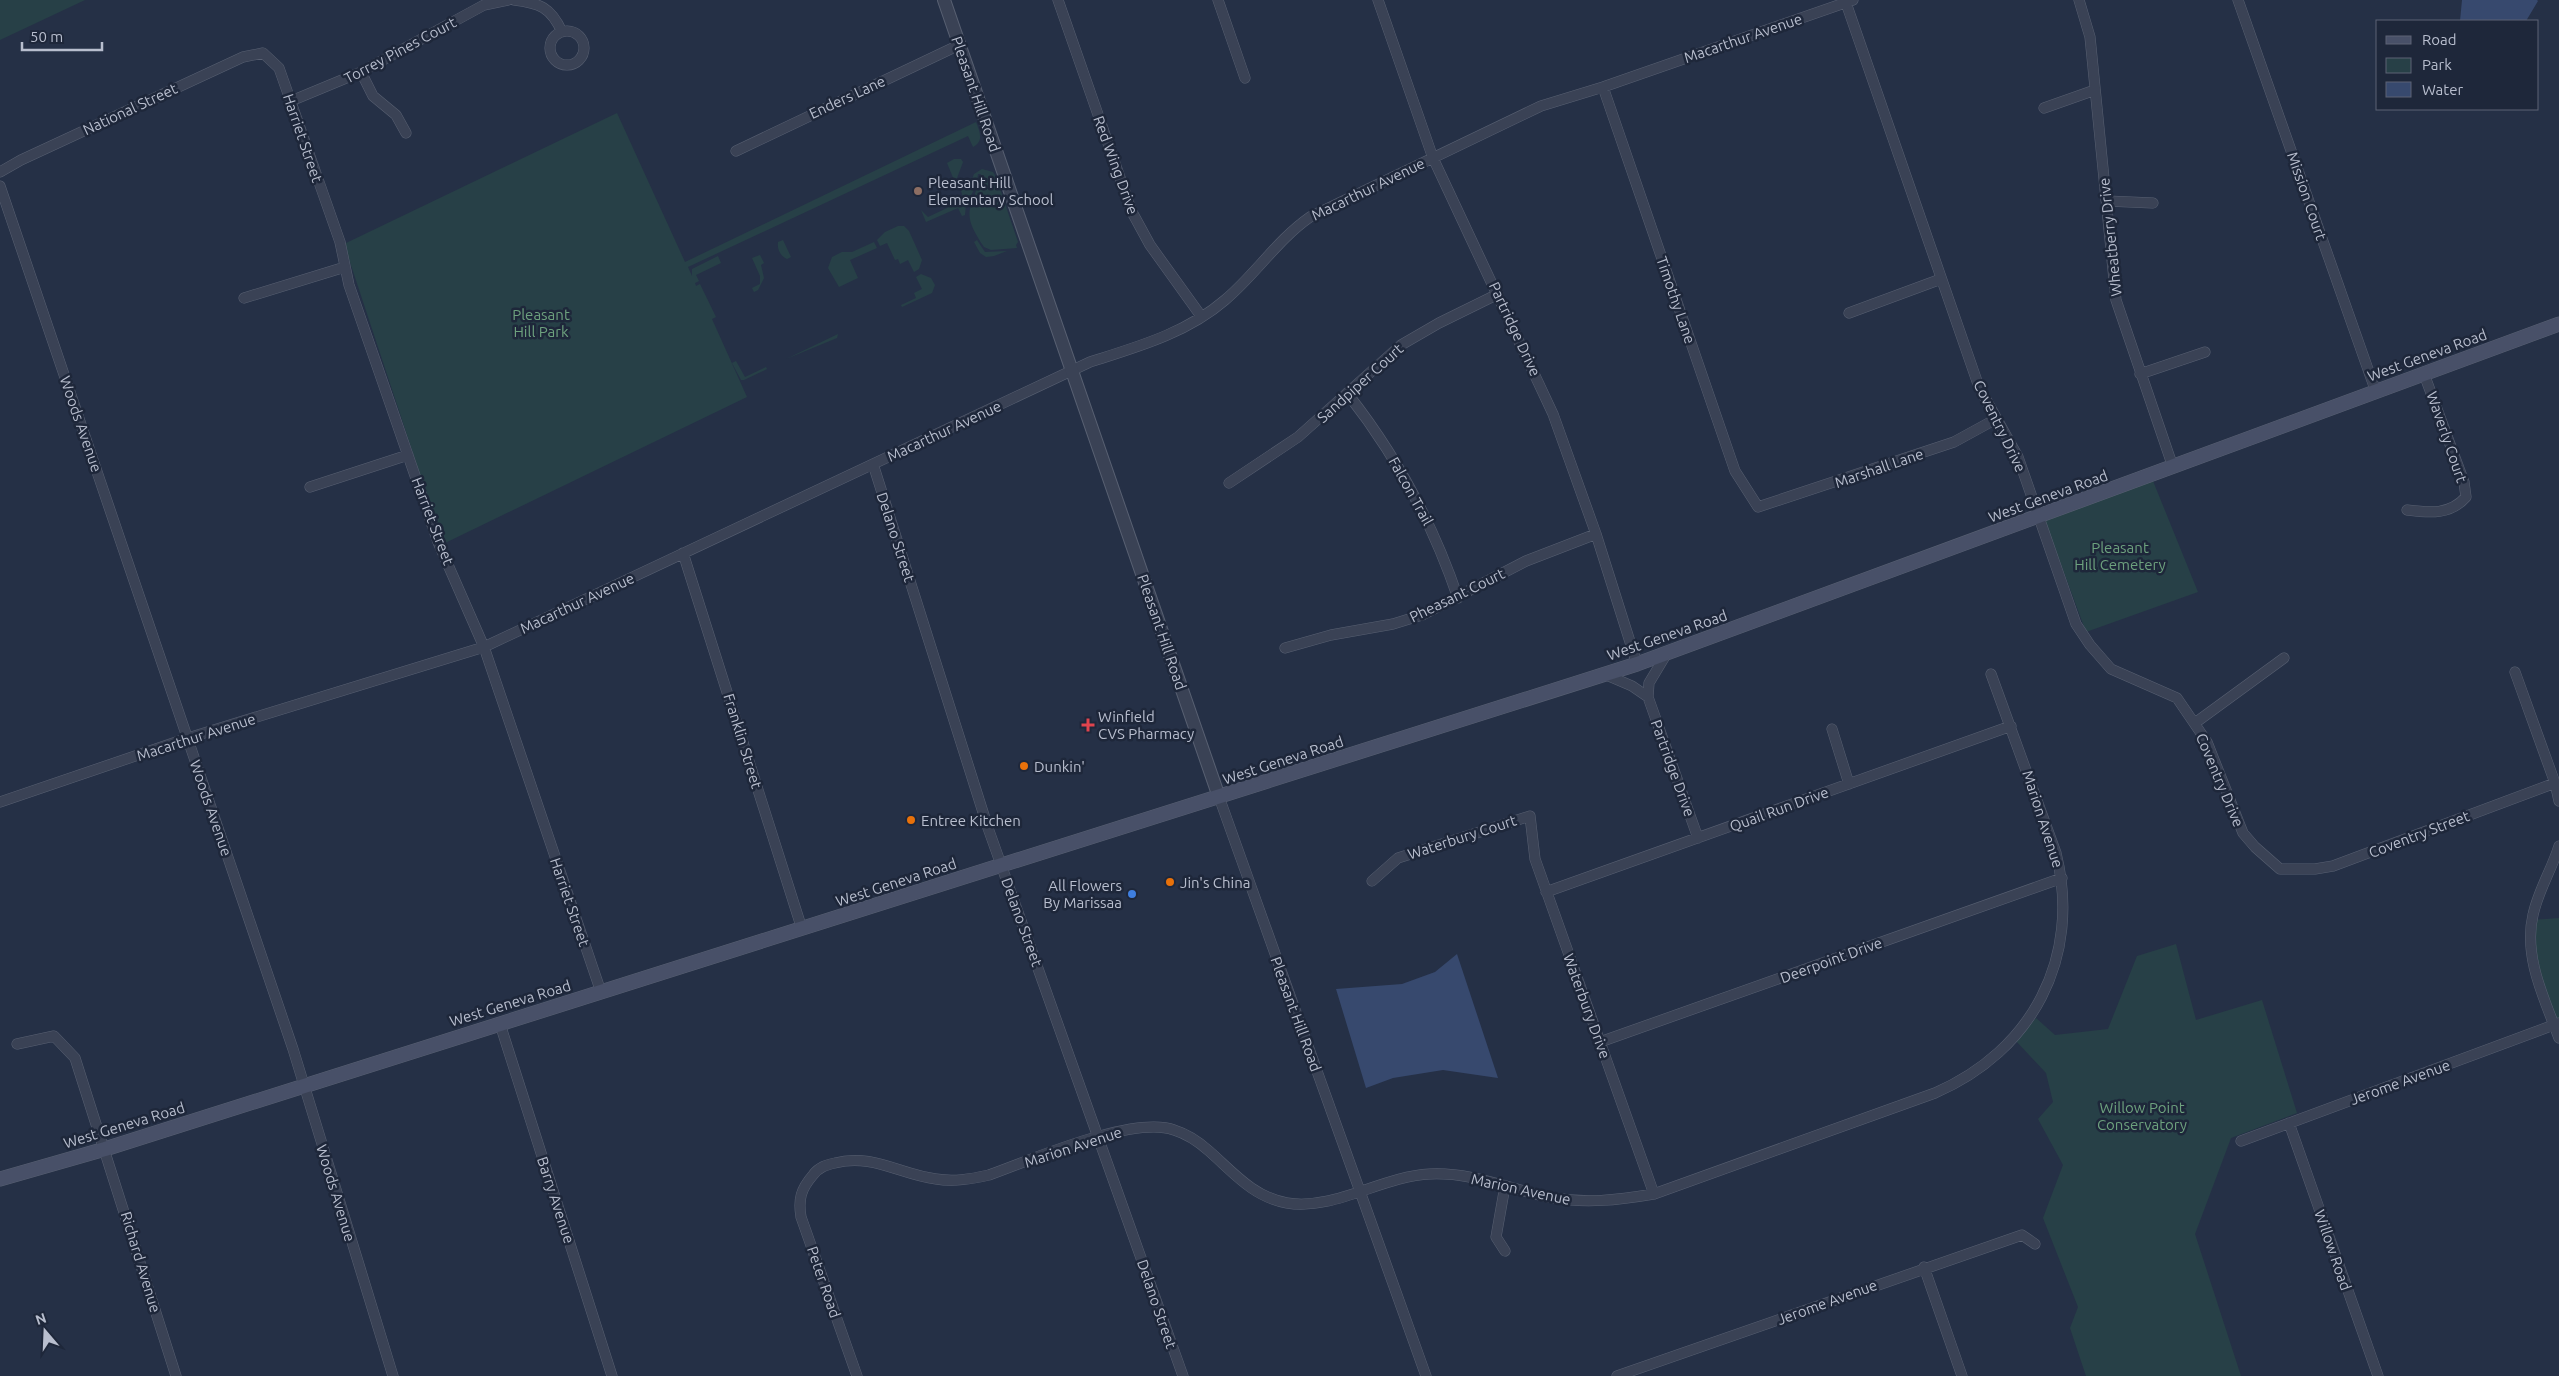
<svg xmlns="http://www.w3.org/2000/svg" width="2559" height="1376" font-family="Ubuntu,sans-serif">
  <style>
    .green { fill: #274047 }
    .water { fill: #37496e }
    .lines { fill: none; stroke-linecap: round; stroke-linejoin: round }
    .minor-casing { stroke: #586072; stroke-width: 11 }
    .tertiary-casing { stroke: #586072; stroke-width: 14 }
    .secondary-casing { stroke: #586072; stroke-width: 15 }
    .minor { stroke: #3a4255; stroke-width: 10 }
    .tertiary { stroke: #3a4255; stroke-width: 12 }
    .secondary { stroke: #485068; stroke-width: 14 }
    .education-dot { fill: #8d6e63; stroke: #1e273a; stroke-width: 2 }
    .health-dot { fill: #e0444e; stroke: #1e273a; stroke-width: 2 }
    .food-dot { fill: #e8710a; stroke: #1e273a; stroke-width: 2 }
    .shop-dot { fill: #3f7fe0; stroke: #1e273a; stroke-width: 2 }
    .labels { text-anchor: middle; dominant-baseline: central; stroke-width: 5; stroke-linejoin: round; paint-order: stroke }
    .street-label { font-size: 15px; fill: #b8bece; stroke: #1e273a }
    .poi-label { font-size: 15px; fill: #b8bece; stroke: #1e273a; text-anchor: start }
    .park-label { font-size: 15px; fill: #6da17e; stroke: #1e273a }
  </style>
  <rect width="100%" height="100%" fill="#253046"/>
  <path class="green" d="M0 0H85L0 40Z
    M617 113 685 262 976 122C980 132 984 141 973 147L968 136 688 267 692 276V269L718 256 721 263 696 275 699 281 695 283 696 286 700 284 716 317 712 319 747 397 443 544 344 244Z
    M954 159H961L963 162 957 178 954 180 947 163Z
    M982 169 993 172 996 177 1018 242 1016 245 1017 248 991 250 984 247C959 210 972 211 981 174H978L976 186 966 205 965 215 962 216 958 208 926 222 921 210 928 217 964 200 961 191 971 182 974 174Z
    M898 226H904L909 231 922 260 919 269 914 272 908 260 900 264 898 259 895 260 887 243 880 246 877 240 885 232Z
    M783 240 791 257 787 259C780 256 777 249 778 242Z
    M977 240 985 252 1007 251 994 256 986 257 980 253 974 242Z
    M874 242 877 248 850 260 858 278 839 287 828 268 832 257 842 252H852Z
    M760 255 764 263 761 265 764 278 758 290 754 292 752 288 760 284V276L752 258Z
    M921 274 931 278 935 285 932 293 902 307 901 305 916 298 914 293 922 289 916 277Z
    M838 334 837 338 786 359Z
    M736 361 745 377 766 367 767 369 744 380H741L732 363Z
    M2153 481 2198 592 2086 632 2045 521Z
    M2559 918V1021L2555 1022 2537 970 2532 920Z
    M2176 944 2196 1020 2262 1000 2297 1113 2231 1138 2195 1234 2241 1376H2086L2070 1328 2078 1307 2043 1218 2063 1165 2038 1119 2053 1102 2046 1073 2016 1041 2036 1018 2055 1035 2108 1029 2137 956Z"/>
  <path class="water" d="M2462 0H2537L2538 1 2526 21H2460Z
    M1457 954 1498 1078 1443 1070 1393 1078 1366 1088 1336 989 1402 984 1435 972Z"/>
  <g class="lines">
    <defs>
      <path id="minor" d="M514 0C539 3 551 7 562 32
        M1058 0 1132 212 1150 245 1201 316
        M1218 0 1245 78
        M1378 0 1433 158 1553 414 1596 534 1637 664
        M1845 0 1979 387 2018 457 2076 624 2090 645 2111 669 2177 698 2207 742 2243 833 2255 847 2280 869H2315L2333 866 2555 783
        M2079 0 2090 37 2116 300 2173 467
        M2238 0 2376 392
        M550 48a17 17 0 1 1 34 0a17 17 0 1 1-34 0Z
        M361 72 373 96 396 115 406 133
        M1603 87 1735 471 1758 507 1954 442 1996 419
        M291 101 361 72 484 5 508 0
        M2044 108 2095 90
        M736 151 959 45
        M0 172 21 160 243 57 263 53 279 68 340 242 349 285 438 542 484 647 601 992
        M0 186 293 1049 393 1376
        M2107 201 2153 203
        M244 298 345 267
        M1849 313 1941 279
        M2140 374 2205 352
        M1347 393C1396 455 1433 524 1458 598
        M873 464 988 828 1183 1376
        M1229 483 1298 437 1401 345 1439 323 1498 294
        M310 487 408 455
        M2407 510C2430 513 2450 515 2466 497L2464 482 2424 374
        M683 553 802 929
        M1285 648 1331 635 1393 624 1422 615 1526 561 1596 534
        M1667 653 1649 683 1648 697 1698 838
        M2515 672 2555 783 2559 801
        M1604 674 1632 686 1648 697
        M2195 723 2284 658
        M1832 729 1849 784
        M1219 797 1426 1376
        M0 802 188 738 484 647 1090 362C1137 347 1187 333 1225 300 1256 274 1277 240 1310 217L1541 106 1603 87 1853 0
        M2559 846C2552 869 2538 891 2533 915 2523 957 2545 1000 2559 1038
        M1372 881 1398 858 1530 816 1535 859 1654 1194
        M1546 892 2011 726
        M500 1024 612 1376
        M1600 1042 2062 878
        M17 1044 54 1036 75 1058 176 1376
        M2289 1123 2378 1376
        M2241 1141 2559 1023
        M1505 1186 1496 1237 1505 1251
        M1924 1267 1962 1376
        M857 1376 801 1217C798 1199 801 1189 813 1175 819 1167 826 1165 835 1163 872 1153 901 1175 936 1179 954 1182 971 1179 989 1175 1031 1160 1133 1115 1174 1130 1187 1134 1199 1142 1209 1151 1233 1172 1253 1197 1287 1203 1334 1211 1382 1176 1430 1174 1472 1172 1509 1189 1549 1197 1585 1204 1618 1200 1654 1194L1935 1093C2032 1051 2082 958 2056 853L1991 674
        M1617 1376 2022 1235 2035 1244"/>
      <path id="tertiary" d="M944 0 1219 797"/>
      <path id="secondary" d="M0 1179 105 1149 1637 664 2559 324"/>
    </defs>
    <use href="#minor" class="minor-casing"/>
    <use href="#tertiary" class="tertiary-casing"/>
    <use href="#secondary" class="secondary-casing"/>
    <use href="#minor" class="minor"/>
    <use href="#tertiary" class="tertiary"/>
    <use href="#secondary" class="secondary"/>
  </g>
  <circle class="education-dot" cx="918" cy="191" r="5"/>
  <path class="health-dot" d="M1085.5 717.5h5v5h5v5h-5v5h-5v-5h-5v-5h5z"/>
  <g class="food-dot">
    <circle cx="1024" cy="766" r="5"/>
    <circle cx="911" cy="820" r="5"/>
    <circle cx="1170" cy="882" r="5"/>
  </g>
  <circle class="shop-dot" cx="1132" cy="894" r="5"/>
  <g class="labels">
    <g class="street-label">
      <text transform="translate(1743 38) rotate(-19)">Macarthur Avenue</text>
      <text transform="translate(400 50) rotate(-28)">Torrey Pines Court</text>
      <text transform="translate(976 94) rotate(71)">Pleasant Hill Road</text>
      <text transform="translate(847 97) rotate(-25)">Enders Lane</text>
      <text transform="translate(130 109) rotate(-25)">National Street</text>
      <text transform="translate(303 138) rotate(71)">Harriet Street</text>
      <text transform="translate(1116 165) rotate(70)">Red Wing Drive</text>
      <text transform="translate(1368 189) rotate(-26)">Macarthur Avenue</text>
      <text transform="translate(2307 196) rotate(71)">Mission Court</text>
      <text transform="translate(2110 237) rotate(-96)">Wheatberry Drive</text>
      <text transform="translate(1676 300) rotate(71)">Timothy Lane</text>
      <text transform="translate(1515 329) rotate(65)">Partridge Drive</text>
      <text transform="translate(2427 355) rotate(-20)">West Geneva Road</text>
      <text transform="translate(1360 383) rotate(-42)">Sandpiper Court</text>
      <text transform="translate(81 424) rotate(71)">Woods Avenue</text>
      <text transform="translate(2000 426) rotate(64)">Coventry Drive</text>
      <text transform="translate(944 431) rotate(-25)">Macarthur Avenue</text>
      <text transform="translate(2447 437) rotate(71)">Waverly Court</text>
      <text transform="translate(1879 468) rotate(-19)">Marshall Lane</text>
      <text transform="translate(1411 491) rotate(61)">Falcon Trail</text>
      <text transform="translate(2048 496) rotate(-20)">West Geneva Road</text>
      <text transform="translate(433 521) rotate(69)">Harriet Street</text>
      <text transform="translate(896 537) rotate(72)">Delano Street</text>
      <text transform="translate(1457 595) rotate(-26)">Pheasant Court</text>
      <text transform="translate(577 603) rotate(-25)">Macarthur Avenue</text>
      <text transform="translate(1162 632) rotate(71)">Pleasant Hill Road</text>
      <text transform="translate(1667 635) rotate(-19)">West Geneva Road</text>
      <text transform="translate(196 737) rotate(-18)">Macarthur Avenue</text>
      <text transform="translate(743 741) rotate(73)">Franklin Street</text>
      <text transform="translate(1283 760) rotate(-18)">West Geneva Road</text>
      <text transform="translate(1673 768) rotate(70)">Partridge Drive</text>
      <text transform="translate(2220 780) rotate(67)">Coventry Drive</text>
      <text transform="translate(211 808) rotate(71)">Woods Avenue</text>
      <text transform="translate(1779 809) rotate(-20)">Quail Run Drive</text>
      <text transform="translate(2043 819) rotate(72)">Marion Avenue</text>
      <text transform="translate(2419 834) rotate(-21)">Coventry Street</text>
      <text transform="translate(1462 837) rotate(-18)">Waterbury Court</text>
      <text transform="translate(896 882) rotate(-18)">West Geneva Road</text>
      <text transform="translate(570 902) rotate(71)">Harriet Street</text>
      <text transform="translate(1022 922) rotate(70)">Delano Street</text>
      <text transform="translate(1831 960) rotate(-20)">Deerpoint Drive</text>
      <text transform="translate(510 1003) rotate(-17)">West Geneva Road</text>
      <text transform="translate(1587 1006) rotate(70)">Waterbury Drive</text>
      <text transform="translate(1296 1014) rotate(70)">Pleasant Hill Road</text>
      <text transform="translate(2400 1082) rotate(-20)">Jerome Avenue</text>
      <text transform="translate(124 1125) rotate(-17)">West Geneva Road</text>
      <text transform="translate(1073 1147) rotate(-18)">Marion Avenue</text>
      <text transform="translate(1521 1189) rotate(12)">Marion Avenue</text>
      <text transform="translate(336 1193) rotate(73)">Woods Avenue</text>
      <text transform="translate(556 1200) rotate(72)">Barry Avenue</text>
      <text transform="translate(2333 1250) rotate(71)">Willow Road</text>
      <text transform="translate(141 1262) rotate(73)">Richard Avenue</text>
      <text transform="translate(824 1282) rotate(71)">Peter Road</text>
      <text transform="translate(1827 1302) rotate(-20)">Jerome Avenue</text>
      <text transform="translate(1157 1304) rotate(71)">Delano Street</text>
    </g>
    <g class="poi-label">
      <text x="928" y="182">Pleasant Hill<tspan x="928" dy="17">Elementary School</tspan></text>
      <text x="1098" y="716">Winfield<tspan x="1098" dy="17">CVS Pharmacy</tspan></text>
      <text x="1034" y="766">Dunkin'</text>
      <text x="921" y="820">Entree Kitchen</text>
      <text x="1180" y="882">Jin's China</text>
      <text x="1122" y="885" text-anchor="end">All Flowers<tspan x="1122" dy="17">By Marissaa</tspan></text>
    </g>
    <g class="park-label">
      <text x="541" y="314">Pleasant<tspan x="541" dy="17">Hill Park</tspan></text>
      <text x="2120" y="547">Pleasant<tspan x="2120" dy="17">Hill Cemetery</tspan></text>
      <text x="2142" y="1107">Willow Point<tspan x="2142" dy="17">Conservatory</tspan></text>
    </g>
  </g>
  <rect x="2376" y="20" width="162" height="90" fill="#1e273a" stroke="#5c6375"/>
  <rect x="2386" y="36" width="25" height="8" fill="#485068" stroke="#5c6375"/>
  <text x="2422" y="45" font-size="15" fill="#b8bece">Road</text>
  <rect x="2386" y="58" width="25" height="15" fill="#274047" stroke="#5c6375"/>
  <text x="2422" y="70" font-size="15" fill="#b8bece">Park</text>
  <rect x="2386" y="82" width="25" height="15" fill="#37496e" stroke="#5c6375"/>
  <text x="2422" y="95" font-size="15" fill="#b8bece">Water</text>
  <g transform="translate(45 1331) rotate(341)" stroke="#1e273a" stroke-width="4" paint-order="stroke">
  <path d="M0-4L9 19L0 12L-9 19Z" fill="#b8bece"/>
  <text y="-8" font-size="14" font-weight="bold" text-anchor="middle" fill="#b8bece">N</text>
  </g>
  <path d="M22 42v8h80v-8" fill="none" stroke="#b8bece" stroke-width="2.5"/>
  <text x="30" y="42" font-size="15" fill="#b8bece" stroke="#1e273a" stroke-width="4" paint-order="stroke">50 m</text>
</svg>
